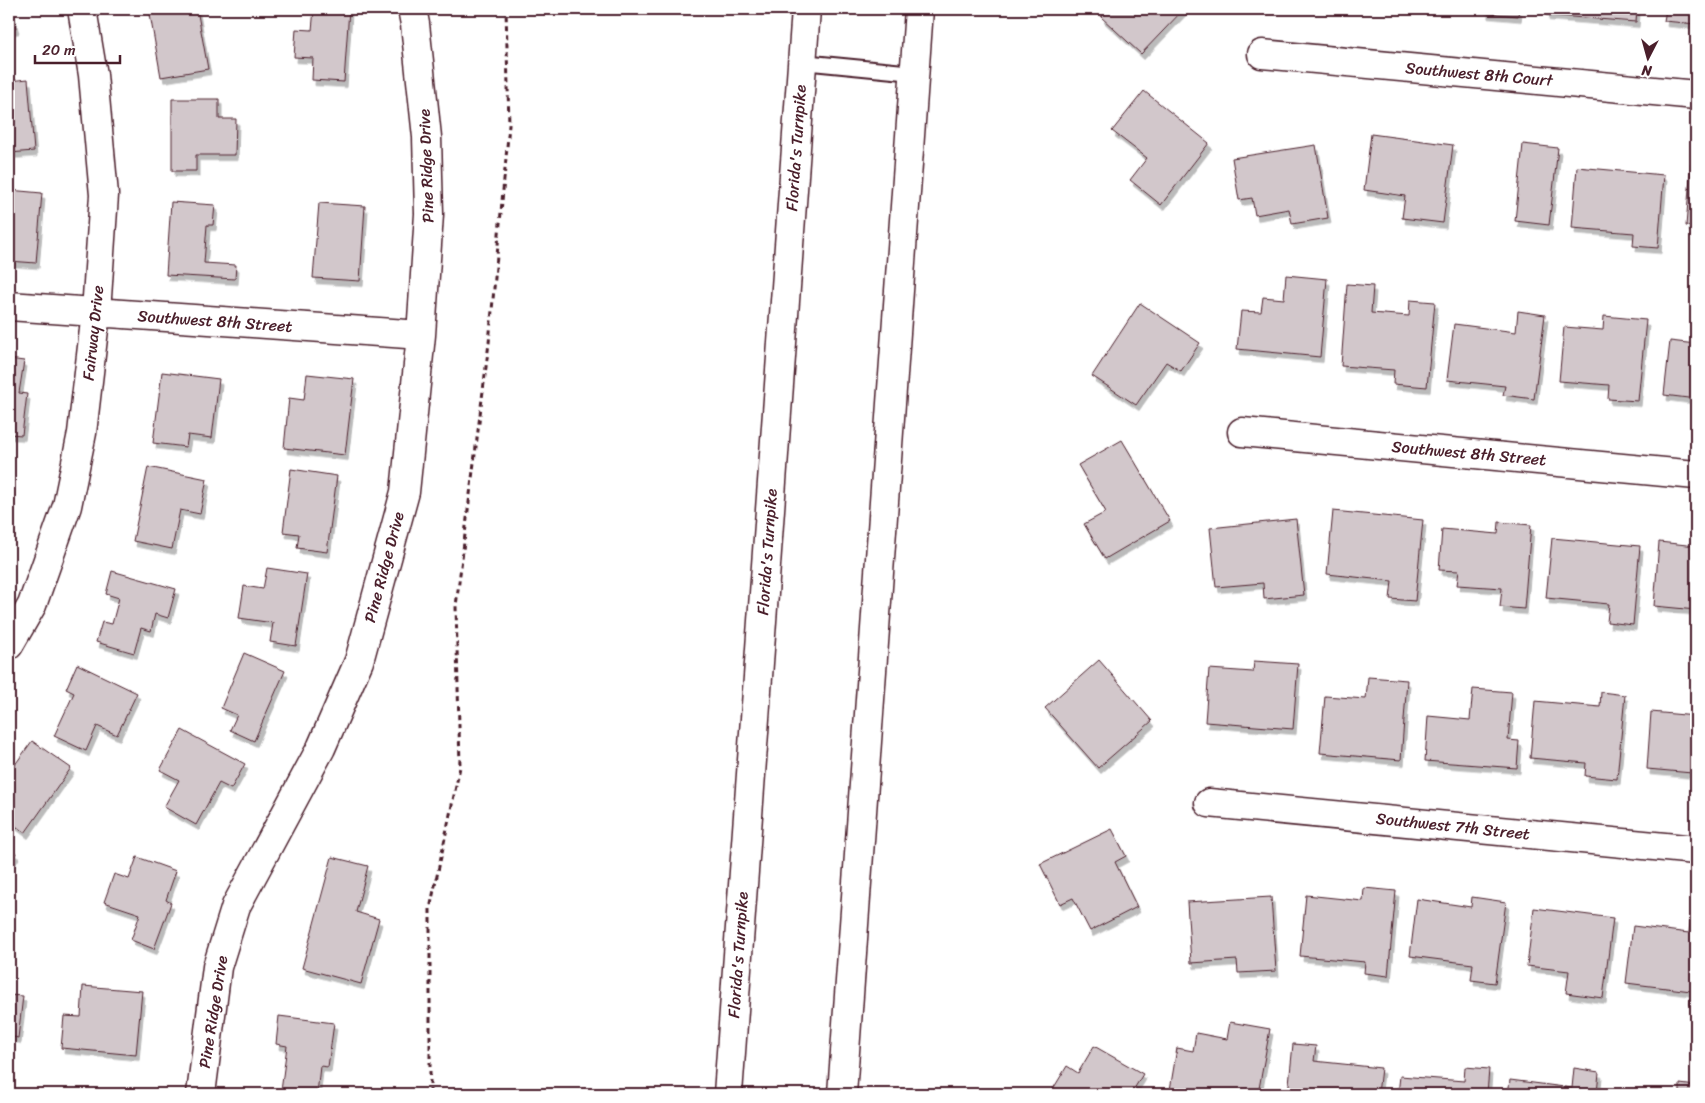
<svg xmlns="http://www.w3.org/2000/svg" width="1705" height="1103" font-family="Sriracha,sans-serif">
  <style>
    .building { fill: #d2c7cb; stroke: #4a1f2b; filter: url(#shadow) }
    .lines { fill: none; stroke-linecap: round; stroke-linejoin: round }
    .lane-casing { stroke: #4a1f2b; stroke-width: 18 }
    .street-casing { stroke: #4a1f2b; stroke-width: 31 }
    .highway-casing { stroke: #4a1f2b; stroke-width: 31 }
    .path { stroke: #4a1f2b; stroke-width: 3; stroke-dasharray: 5 4; stroke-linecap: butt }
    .lane { stroke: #fff; stroke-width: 14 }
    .street { stroke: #fff; stroke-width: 28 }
    .highway { stroke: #fff; stroke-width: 28 }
    .labels { text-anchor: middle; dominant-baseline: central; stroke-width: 4; stroke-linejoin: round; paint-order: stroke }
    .street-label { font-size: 16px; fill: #4a1f2b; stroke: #fff }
  </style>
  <defs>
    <filter id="shadow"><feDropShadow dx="3" dy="5.5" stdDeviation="0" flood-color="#0004"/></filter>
  </defs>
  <rect width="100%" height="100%" fill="#fff"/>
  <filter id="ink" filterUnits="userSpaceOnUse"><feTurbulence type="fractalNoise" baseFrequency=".02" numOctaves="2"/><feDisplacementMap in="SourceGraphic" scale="10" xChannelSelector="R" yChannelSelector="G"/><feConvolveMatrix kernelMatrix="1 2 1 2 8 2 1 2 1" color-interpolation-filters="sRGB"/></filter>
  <g filter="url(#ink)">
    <path class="building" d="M9 9H11L16 28 9 30Z
      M149 9H197L208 69 161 77Z
      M314 9H349L344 82 312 80 313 58 294 57 296 29 312 30Z
      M1108 9H1184L1141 54 1101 17Z
      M1485 9H1519L1518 16 1485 13Z
      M1547 9H1637L1636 22 1546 15Z
      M1666 9H1696V24L1664 21Z
      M28 79 34 151 9 153V81Z
      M1144 91 1209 143 1161 205 1130 180 1147 158 1112 131Z
      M172 99H219V119H236L235 155H196V171H172Z
      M1371 134 1453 145 1443 223 1402 218 1405 196 1364 190Z
      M1523 144 1558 148 1549 225 1515 221Z
      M1316 145 1328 218 1292 224 1289 209 1255 215 1252 198 1239 200 1232 158Z
      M1691 164 1696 165V227L1686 226Z
      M1577 167 1664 175 1658 248 1633 246 1634 233 1572 228Z
      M9 190 42 193 36 263 9 261Z
      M171 202 215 205 213 225H207L204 263 236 265 235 279 166 275Z
      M319 203 365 206 360 281 313 278Z
      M1286 275 1327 279 1320 357 1237 349 1241 311 1261 312 1263 297 1284 299Z
      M1347 284 1373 286 1371 313 1409 316 1410 300 1435 302 1427 387 1393 384 1394 370 1341 366Z
      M1140 303 1200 343 1181 371 1166 362 1136 405 1092 376Z
      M1518 311 1545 315 1534 399 1503 395 1505 386 1447 380 1454 324 1516 332Z
      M1604 316 1646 320 1638 401 1608 399 1609 385 1559 381 1564 327 1603 330Z
      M1670 341 1696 344V399L1664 395Z
      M9 359 24 361 19 393 27 394 22 435 9 434Z
      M162 372 219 379 212 438 188 435 186 447 153 443Z
      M307 374 354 379 345 455 284 448 289 398 304 400Z
      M1122 440 1170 521 1105 559 1084 524 1106 512 1078 465Z
      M148 467 207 479 200 514 180 510 172 549 133 541Z
      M291 469 337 476 327 552 297 548 299 534 283 532Z
      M1333 511 1423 520 1415 601 1390 599 1392 581 1327 574Z
      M1296 519 1304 595 1264 599 1263 583 1216 587 1210 528Z
      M1499 522 1531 525 1524 609 1500 607 1502 588 1457 585 1459 571 1439 570 1442 529 1498 534Z
      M1552 538 1640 546 1633 625 1607 622 1609 604 1546 598Z
      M1659 542 1696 546V610L1654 606Z
      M267 568 307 574 296 646 270 642 273 623 239 618 244 586 263 589Z
      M112 571 176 589 168 618 155 614 151 631 141 628 134 653 96 642 102 622 112 624 119 598 106 594Z
      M244 653 285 671 254 741 230 730 237 715 221 708Z
      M1099 660 1152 721 1098 768 1045 708Z
      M1254 661 1298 664 1293 729 1205 722 1209 669 1253 672Z
      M77 664 137 693 117 735 97 726 86 751 54 736 74 693 66 689Z
      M1368 677 1407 680 1401 760 1320 753 1325 696 1366 699Z
      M1473 689 1512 692 1508 740 1519 741 1517 768 1425 761 1428 716 1470 720Z
      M1601 692 1625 695 1617 779 1585 776 1586 763 1530 758 1535 701 1600 707Z
      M1651 712 1696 716V712V789H1691L1692 773 1647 769Z
      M182 730 245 764 231 789 219 783 196 825 164 807 179 780 160 770Z
      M32 741 71 768 25 833 9 821V773Z
      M1112 829 1126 856 1115 862 1137 907 1090 931 1073 898 1060 904 1040 864Z
      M9 849 16 853 9 866Z
      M137 857 176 871 166 900 171 903 154 949 131 940 140 914 104 902 114 874 129 879Z
      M332 857 368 866 356 912 379 919 361 984 302 968Z
      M1364 888 1396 891 1388 976 1364 973 1365 962 1300 956 1306 895 1363 901Z
      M1271 897 1276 971 1238 973 1237 960 1191 963 1187 902Z
      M1472 897 1506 902 1495 983 1471 980 1473 964 1410 956 1417 899 1471 907Z
      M1534 908 1613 918 1603 998 1566 993 1569 971 1527 966Z
      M1690 921 1696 922V1006L1690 1005 1691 991 1626 983 1633 926 1689 933Z
      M83 986 142 991 136 1055 61 1048 64 1016 81 1017Z
      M9 995 23 996 18 1038 9 1036Z
      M279 1016 334 1023 328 1067 320 1066 317 1094 281 1091 287 1046 276 1044Z
      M1230 1022 1270 1029 1258 1094H1194L1170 1090 1177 1048 1193 1051 1196 1033 1227 1039Z
      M1293 1044 1316 1046 1314 1061 1381 1068 1378 1094H1288Z
      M1094 1046 1143 1074 1131 1094H1050L1067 1066 1078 1073Z
      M1465 1067 1489 1069 1487 1094H1398L1400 1076 1464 1081Z
      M1574 1068 1599 1072 1597 1094H1508L1510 1080 1572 1088Z
      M1680 1084 1696 1086V1094H1680Z"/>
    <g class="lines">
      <defs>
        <path id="lane" d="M802 62 914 73"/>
        <path id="street" d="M1262 54 1696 95
          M9 306 421 335
          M1242 432 1696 475
          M9 645 32 605 67 506 82 433 96 312 104 195 93 75 82 9
          M1209 803 1696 850
          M201 1094 217 967 236 906 321 748 359 661 405 492 421 335 429 214 427 137 415 24 412 9"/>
        <path id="highway" d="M728 1094 806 9
          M842 1094 919 9"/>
      </defs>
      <use href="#lane" class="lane-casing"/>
      <use href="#street" class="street-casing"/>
      <use href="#highway" class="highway-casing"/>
      <path class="path" d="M430 1094V909L460 767 456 606 489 343 509 125 506 9"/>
      <use href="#lane" class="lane"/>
      <use href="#street" class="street"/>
      <use href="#highway" class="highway"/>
    </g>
  </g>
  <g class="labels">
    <g class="street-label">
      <text transform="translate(1479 74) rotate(5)">Southwest 8th Court</text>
      <text transform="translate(796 148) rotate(-86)">Florida's Turnpike</text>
      <text transform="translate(426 166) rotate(-92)">Pine Ridge Drive</text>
      <text transform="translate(215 321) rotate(4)">Southwest 8th Street</text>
      <text transform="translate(93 333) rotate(-84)">Fairway Drive</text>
      <text transform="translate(1469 453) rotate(5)">Southwest 8th Street</text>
      <text transform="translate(767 552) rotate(-86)">Florida's Turnpike</text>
      <text transform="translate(384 567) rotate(-75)">Pine Ridge Drive</text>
      <text transform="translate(1453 826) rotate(6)">Southwest 7th Street</text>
      <text transform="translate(738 955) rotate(-86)">Florida's Turnpike</text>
      <text transform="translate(213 1012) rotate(-81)">Pine Ridge Drive</text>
    </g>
  </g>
  <rect width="1705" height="1103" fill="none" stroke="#fff" stroke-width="30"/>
  <rect x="15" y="15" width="1675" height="1073" fill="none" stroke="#4a1f2b" stroke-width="2" filter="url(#ink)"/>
  <g transform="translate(1648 58) rotate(186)" stroke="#ffffff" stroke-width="4" paint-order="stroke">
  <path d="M0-4L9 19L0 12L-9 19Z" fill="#4a1f2b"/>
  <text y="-8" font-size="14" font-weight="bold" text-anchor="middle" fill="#4a1f2b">N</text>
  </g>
  <path d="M35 55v8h85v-8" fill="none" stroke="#4a1f2b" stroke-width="2.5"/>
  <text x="42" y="55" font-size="15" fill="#4a1f2b" stroke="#ffffff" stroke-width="4" paint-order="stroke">20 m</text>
</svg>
